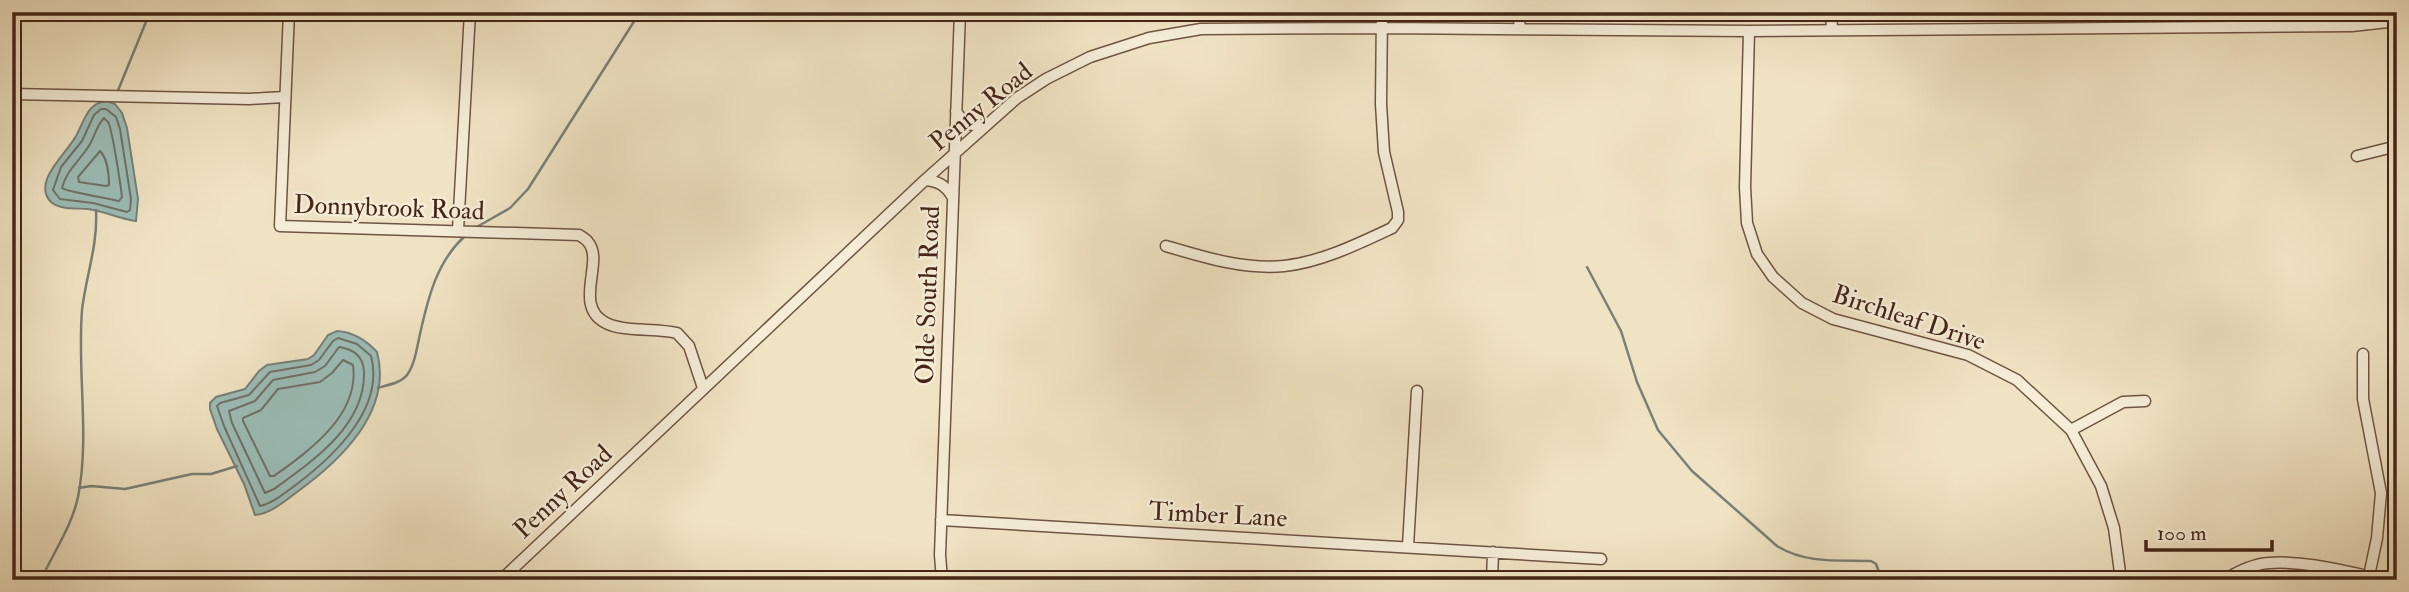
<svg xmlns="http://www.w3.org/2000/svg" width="2409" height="592" font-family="'IM FELL Double Pica',serif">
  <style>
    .water { fill: #9bbdb8; stroke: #788078; stroke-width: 2 }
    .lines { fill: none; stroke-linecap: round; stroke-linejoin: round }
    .shore { stroke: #707168; stroke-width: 2 }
    .stream { stroke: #788078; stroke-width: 2.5 }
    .minor-casing { stroke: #6f5443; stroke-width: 13 }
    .minor { stroke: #f5edd8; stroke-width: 10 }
    .labels { text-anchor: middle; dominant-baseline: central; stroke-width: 5; stroke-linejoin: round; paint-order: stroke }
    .street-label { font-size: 26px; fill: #442518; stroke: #f5edd8 }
  </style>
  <rect width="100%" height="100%" fill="#f0e3c3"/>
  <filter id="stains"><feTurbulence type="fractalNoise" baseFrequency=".00286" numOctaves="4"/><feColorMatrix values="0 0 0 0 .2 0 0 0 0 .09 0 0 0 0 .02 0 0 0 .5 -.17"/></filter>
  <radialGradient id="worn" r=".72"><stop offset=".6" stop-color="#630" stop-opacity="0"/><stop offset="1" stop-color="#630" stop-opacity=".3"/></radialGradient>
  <path class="water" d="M106 101 115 104 122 113 127 128 138 199 136 221C119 219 104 211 88 209 76 208 60 210 51 202 31 182 68 152 76 136 84 122 87 103 106 101Z
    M337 331C353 332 366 340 377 352 393 412 340 461 297 492 285 501 270 514 255 515L244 484 217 429 210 409V403L216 397 245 389 259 371 267 365 308 359 314 355 328 335Z"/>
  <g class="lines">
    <path class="shore" d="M106 109 116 117 120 129 131 199 130 210 127 212 93 203 60 199 53 190 61 167 82 141 94 115 101 109Z
      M104 118C105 120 107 120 108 122 112 127 121 188 122 197L119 201C109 198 66 192 62 188 66 170 81 160 90 144 95 135 97 125 104 118Z
      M100 151C107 158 109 174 109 185L106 186 79 182 78 177Z
      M338 338 357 344 371 356C385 408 334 456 297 484 286 492 273 503 260 506L224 426 217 406 220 403 249 395 270 372 311 365 319 360 333 341Z
      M339 347C353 349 363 356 364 371 366 425 313 461 274 489L265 493 232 423 229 411 255 401 273 380 315 372 325 366Z
      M343 360 353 365C360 415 309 451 274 476H270L243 421V418L261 410 278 389 320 382 332 373Z"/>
    <path class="stream" d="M117 93 150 12
      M475 228 510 208 528 189 640 12
      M1587 267 1621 331 1637 382 1658 430 1692 471 1777 546C1806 564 1839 560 1871 561L1876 564 1882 580
      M378 388C387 385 401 383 407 375 415 364 417 347 420 334 428 298 437 261 465 236
      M79 488 91 486 125 489 192 474H211L237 466
      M41 580C53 553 72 526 78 497 90 436 77 372 82 310 86 276 98 245 96 210"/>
    <defs>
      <path id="minor" d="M289 12 280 226 579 235C582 237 586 239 588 242 605 261 572 306 606 323 623 332 656 328 677 333L689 346 703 388
        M1831 12 1832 29
        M1519 29 1520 12
        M1749 31 1745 187 1747 223 1757 254 1773 277 1802 303 1833 319 1968 355 2017 380 2071 430 2101 486 2114 528 2121 580
        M12 94 249 99 284 97
        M956 111C963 123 970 127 985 125
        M2357 156 2397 146
        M925 180C938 181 945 185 952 196
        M458 230 470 12
        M1166 246C1203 257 1244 270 1284 266 1321 262 1358 244 1392 228L1398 220V212L1384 152 1381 104 1382 12
        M2363 354V399L2381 493 2377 538 2369 576
        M2071 430 2123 402 2145 401
        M941 520 1601 559
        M1408 546 1417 391
        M501 580 925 180 1017 98 1046 79 1090 57 1149 38 1201 29 1382 28 1749 31 2352 26 2397 21
        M942 580 940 555 960 12
        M1492 580 1493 552
        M2224 580C2237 572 2253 564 2269 563 2306 560 2351 573 2387 580"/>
    </defs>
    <use href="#minor" class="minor-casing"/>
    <use href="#minor" class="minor"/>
  </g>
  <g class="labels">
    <g class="street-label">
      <text transform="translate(981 107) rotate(-39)">Penny Road</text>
      <text transform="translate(389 208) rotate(2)">Donnybrook Road</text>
      <text transform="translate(928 295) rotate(-88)">Olde South Road</text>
      <text transform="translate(1909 318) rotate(18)">Birchleaf Drive</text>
      <text transform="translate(563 492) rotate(-43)">Penny Road</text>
      <text transform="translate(1218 515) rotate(3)">Timber Lane</text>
    </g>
  </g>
  <rect width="2409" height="592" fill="none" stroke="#f0e3c3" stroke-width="42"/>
  <rect x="14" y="14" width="2381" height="564" fill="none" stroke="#442518" stroke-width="3.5"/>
  <rect x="21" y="21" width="2367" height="550" fill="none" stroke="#442518" stroke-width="2"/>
  <path d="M2146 540v10h126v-10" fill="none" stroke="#442518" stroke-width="3.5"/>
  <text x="2157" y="540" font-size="21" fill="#442518" stroke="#f5edd8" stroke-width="5" paint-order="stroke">100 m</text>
  <rect width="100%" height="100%" filter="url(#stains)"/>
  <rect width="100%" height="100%" fill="url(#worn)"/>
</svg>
